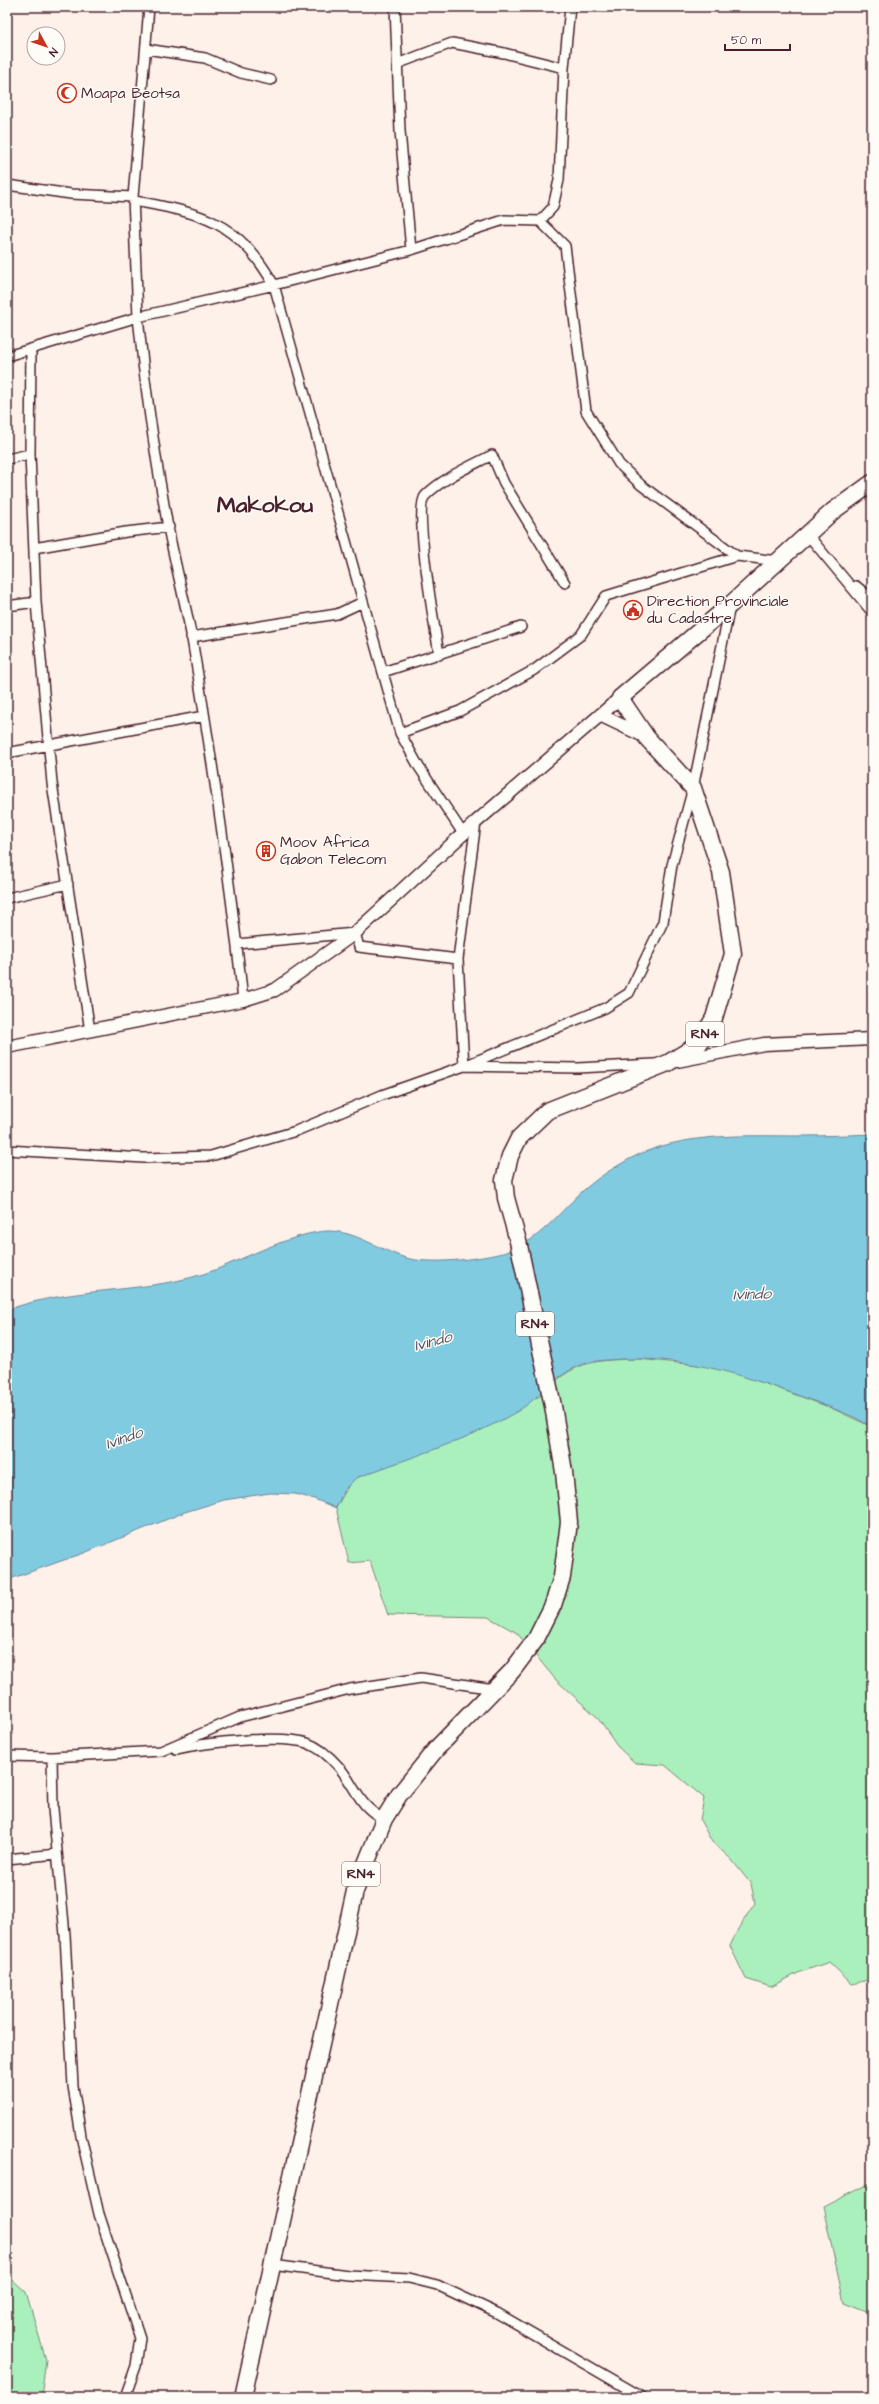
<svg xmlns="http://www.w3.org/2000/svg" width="879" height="2404" font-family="'Architects Daughter',sans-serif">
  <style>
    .green { fill: #aaf0bc; stroke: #7a8874 }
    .water { fill: #81cbe1; stroke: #6b8698 }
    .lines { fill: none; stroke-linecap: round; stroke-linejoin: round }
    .street-casing { stroke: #4a1f2b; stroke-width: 12 }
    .secondary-casing { stroke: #4a1f2b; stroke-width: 15 }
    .highway-casing { stroke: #4a1f2b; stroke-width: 19 }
    .street { stroke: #fdfcf7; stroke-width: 9 }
    .secondary { stroke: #fdfcf7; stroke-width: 12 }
    .highway { stroke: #fdfcf7; stroke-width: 16 }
    .labels { text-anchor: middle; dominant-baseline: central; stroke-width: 3; stroke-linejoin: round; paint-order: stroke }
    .shield { fill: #fdfcf7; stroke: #806168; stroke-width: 1 }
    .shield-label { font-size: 14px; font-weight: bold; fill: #4a1f2b }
    .poi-label { font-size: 15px; fill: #4a1f2b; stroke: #fdfcf7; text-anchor: start }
    .water-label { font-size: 16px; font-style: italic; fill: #5a5362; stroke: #fdfcf7 }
    .town-label { font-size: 23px; font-weight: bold; fill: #4a1f2b; stroke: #fdfcf7 }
  </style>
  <rect width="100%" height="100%" fill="#fdf1e9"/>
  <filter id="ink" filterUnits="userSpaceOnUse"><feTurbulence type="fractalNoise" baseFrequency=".025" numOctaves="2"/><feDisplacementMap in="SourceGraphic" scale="8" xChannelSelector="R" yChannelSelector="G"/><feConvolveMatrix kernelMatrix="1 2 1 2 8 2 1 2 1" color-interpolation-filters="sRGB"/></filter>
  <g filter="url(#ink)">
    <path class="green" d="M637 1359 710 1366 750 1378 829 1407 872 1427V1979L852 1984 829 1962 798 1973 771 1987 746 1979 730 1946 738 1929 755 1903 751 1884 731 1859 712 1842 700 1820 704 1798 665 1765 635 1763 617 1746 597 1717 556 1680 517 1633 488 1617 388 1615 370 1561 349 1563 336 1508 350 1483 356 1478 411 1456 542 1395C572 1361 594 1360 637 1359Z
      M872 2182V2313H869L844 2303 823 2207Z
      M7 2275 26 2292 46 2360 41 2397H7Z"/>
    <path class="water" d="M872 1134V1427C853 1415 829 1407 808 1399 746 1376 691 1357 623 1359 609 1360 592 1360 578 1366 555 1376 540 1397 518 1411 468 1441 410 1457 356 1478L344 1490 336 1508 314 1499 295 1494 270 1493 224 1500 185 1512 84 1553 7 1580V1310C74 1285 148 1295 215 1270 245 1258 296 1232 328 1231 356 1231 379 1250 406 1258 431 1265 481 1259 506 1252 538 1243 561 1210 585 1189 595 1180 607 1172 619 1165 673 1131 741 1136 803 1136 826 1136 849 1135 872 1134Z"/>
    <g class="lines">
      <defs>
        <path id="street" d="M149 7 133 197 138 317 274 285 400 733 419 767 464 835
          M395 7 400 131 411 250
          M146 49 205 58 241 73 271 80
          M397 64 452 43 504 53 564 68
          M7 185 71 194 133 197
          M134 201C202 213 238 221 274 285L411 250 504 220 540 221 565 246 586 411 619 464 641 485 737 556 778 561
          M540 221 553 207 559 180 564 68 570 7
          M31 351 30 454 36 602 52 783 90 1031
          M7 356 138 317C145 388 155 457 168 527 175 564 185 601 192 639 212 758 230 879 243 1000
          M7 459 30 454
          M808 535 872 612
          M34 548 126 532 169 527
          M856 586 872 599
          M7 606 36 602
          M191 637 337 614 363 602
          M439 655C436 632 413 509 425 496 441 479 471 466 492 455L504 483 565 583
          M383 672 521 627
          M400 733 460 711 534 670 581 635 606 596 737 556
          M7 753 204 716
          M476 822 458 959 464 1066 578 1068 654 1064
          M7 898 68 884
          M237 944 355 933 359 947 458 959
          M7 1150 144 1158 211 1156 296 1131 382 1095 464 1066 605 1008 629 993 663 922 672 865 693 788 730 606
          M176 1749C205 1743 280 1734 307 1743 319 1747 331 1758 339 1767 356 1787 358 1806 384 1819
          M7 1756 52 1757 161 1751 240 1717 350 1689 421 1678 494 1689
          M52 1757 53 1809 65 1935 73 2086 81 2136 99 2214 140 2338 136 2366 125 2397
          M7 1859 57 1854
          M272 2265 348 2275 409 2278 437 2285 497 2313 642 2397"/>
        <path id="secondary" d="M600 715 646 737
          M7 1047 243 1000 275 990 355 933 476 822 620 698
          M677 1061 764 1044 872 1039"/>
        <path id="highway" d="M243 2397 355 1891 384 1819 399 1795 436 1749 512 1671 536 1639 553 1605 562 1577 569 1522 564 1472 553 1406 518 1241 506 1198 504 1180 510 1156 519 1138 547 1111 668 1063 699 1044 714 1018 733 954 721 872 693 788 647 738 620 698 730 605 833 511 872 483"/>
      </defs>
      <use href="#street" class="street-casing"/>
      <use href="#secondary" class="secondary-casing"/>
      <use href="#highway" class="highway-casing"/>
      <use href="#street" class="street"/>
      <use href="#secondary" class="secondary"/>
      <use href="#highway" class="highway"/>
    </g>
  </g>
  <defs>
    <symbol id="mosque-ring" viewBox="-11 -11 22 22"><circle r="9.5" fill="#fdfcf7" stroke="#c8321e" stroke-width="1.5"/><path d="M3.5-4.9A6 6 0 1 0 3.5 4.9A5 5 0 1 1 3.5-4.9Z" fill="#c8321e"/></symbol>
    <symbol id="civic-ring" viewBox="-11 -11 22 22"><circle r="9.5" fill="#fdfcf7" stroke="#c8321e" stroke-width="1.5"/><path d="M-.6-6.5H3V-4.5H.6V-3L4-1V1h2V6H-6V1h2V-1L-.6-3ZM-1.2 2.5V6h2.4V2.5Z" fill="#c8321e"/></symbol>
    <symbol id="building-ring" viewBox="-11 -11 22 22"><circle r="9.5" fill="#fdfcf7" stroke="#c8321e" stroke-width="1.5"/><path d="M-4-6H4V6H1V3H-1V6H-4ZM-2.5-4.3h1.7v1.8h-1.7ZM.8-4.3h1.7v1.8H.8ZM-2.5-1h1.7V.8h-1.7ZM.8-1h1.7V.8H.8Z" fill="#c8321e"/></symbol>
  </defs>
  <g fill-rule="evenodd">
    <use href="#mosque-ring" x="56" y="82" width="22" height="22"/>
    <use href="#civic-ring" x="622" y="599" width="22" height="22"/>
    <use href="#building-ring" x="255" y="840" width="22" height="22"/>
  </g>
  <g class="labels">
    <g class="shield">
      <rect x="686" y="1022" width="38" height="24" rx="3"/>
      <rect x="516" y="1312" width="38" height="24" rx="3"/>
      <rect x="342" y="1862" width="38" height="24" rx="3"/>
    </g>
    <g class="shield-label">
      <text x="705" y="1034">RN4</text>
      <text x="535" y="1324">RN4</text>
      <text x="361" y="1874">RN4</text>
    </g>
    <g class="poi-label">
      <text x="81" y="93">Moapa Beotsa</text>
      <text x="647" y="601">Direction Provinciale<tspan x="647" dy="17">du Cadastre</tspan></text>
      <text x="280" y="842">Moov Africa<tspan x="280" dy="17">Gabon Telecom</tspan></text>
    </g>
    <g class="water-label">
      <text transform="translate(752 1294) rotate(-2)">Ivindo</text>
      <text transform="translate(433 1341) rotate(-15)">Ivindo</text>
      <text transform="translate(124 1438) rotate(-20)">Ivindo</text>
    </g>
    <g class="town-label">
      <text x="265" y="505">Makokou</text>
    </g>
  </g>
  <rect width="879" height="2404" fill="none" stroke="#fdfcf7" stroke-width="24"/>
  <rect x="12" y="12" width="855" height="2380" fill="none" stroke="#4a1f2b" stroke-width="1.5" filter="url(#ink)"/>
  <g transform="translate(46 46) rotate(130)"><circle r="19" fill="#fdfcf7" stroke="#b5a4a5"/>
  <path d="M0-3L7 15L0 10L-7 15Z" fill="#c8321e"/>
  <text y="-6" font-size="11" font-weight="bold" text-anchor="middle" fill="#4a1f2b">N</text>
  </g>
  <path d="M725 44v6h65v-6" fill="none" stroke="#4a1f2b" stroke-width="2"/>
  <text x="731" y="44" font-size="12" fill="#4a1f2b" stroke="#fdfcf7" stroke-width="3" paint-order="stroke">50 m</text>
</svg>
